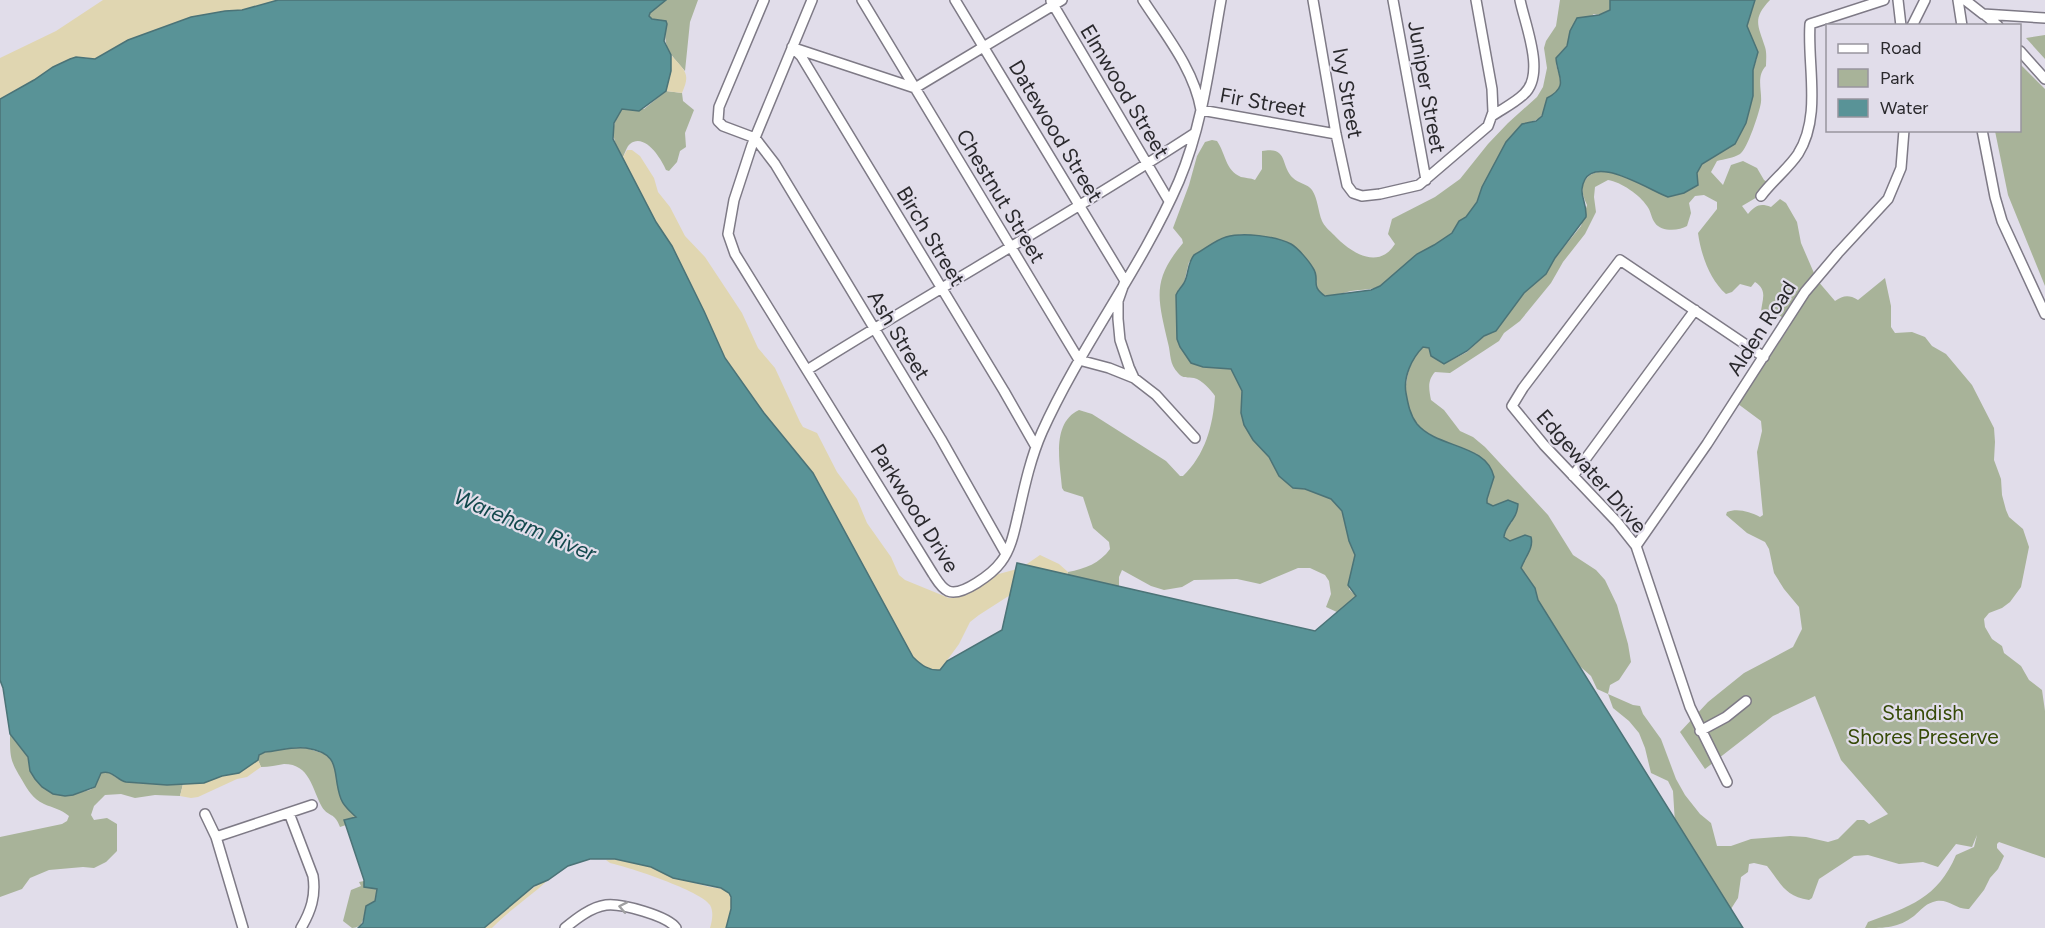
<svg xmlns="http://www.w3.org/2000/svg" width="2045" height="928" font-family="Figtree,sans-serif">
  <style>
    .green { fill: #a8b399; fill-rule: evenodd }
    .sand { fill: #e0d6b1 }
    .water { fill: #599397; stroke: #4b7377; stroke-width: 1.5 }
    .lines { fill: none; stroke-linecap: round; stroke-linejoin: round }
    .street-casing { stroke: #7e7a86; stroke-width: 12 }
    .street { stroke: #fff; stroke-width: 9 }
    .oneway { stroke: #9f9fa0 }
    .labels { text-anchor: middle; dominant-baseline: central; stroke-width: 4.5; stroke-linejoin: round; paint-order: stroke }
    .street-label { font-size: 21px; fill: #2a292d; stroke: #e1ddea }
    .park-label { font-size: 21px; fill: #364a07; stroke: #e1ddea }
    .water-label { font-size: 22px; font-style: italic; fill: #12484c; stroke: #e1ddea }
  </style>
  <rect width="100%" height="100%" fill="#e1ddea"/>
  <path class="green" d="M666 0H698L690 22 685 71C671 55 661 47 667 24L661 20 652 19 649 17 650 13Z
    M1560 0H1610V10L1599 15 1594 14 1570 31C1569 35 1569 42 1567 45 1564 51 1557 53 1556 61 1556 77 1573 84 1547 98 1544 117 1541 120 1522 124L1482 187 1477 202 1466 217 1459 221 1452 233 1380 286C1369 291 1358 289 1347 292 1326 298 1314 299 1315 274L1268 238 1243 234 1221 239 1189 262 1184 283 1178 290 1177 339 1191 363 1203 367 1231 369 1242 391 1241 413 1253 440 1269 457 1279 476 1293 488 1305 489 1331 499 1342 511 1349 541 1355 555 1349 589 1356 596 1339 613 1326 607 1331 594 1329 581 1325 575 1310 568H1298L1260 584 1237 579 1194 580 1182 587 1164 590 1151 586 1122 570 1119 577V588L1063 587 1068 572C1085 569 1100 563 1110 549L1109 542 1093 528 1083 497 1064 491 1062 488C1060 463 1051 423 1079 410L1092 414 1166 461 1180 476H1183C1205 455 1213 426 1215 396 1211 390 1202 380 1194 378 1188 377 1183 379 1178 373 1169 364 1171 354 1168 343 1158 299 1151 281 1183 243L1182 239 1173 228 1189 185 1197 156 1205 142 1212 140 1217 141C1226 154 1225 170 1241 177 1245 178 1251 178 1255 180L1262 169V151C1289 146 1280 166 1293 178 1298 183 1308 184 1312 190 1318 199 1318 211 1322 221 1324 226 1330 231 1334 235 1350 252 1378 271 1395 244L1388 234 1392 219 1435 197 1460 179 1488 144 1508 123 1537 97 1543 87 1547 68 1544 48 1546 41 1556 26Z
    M1755 0H1770C1752 19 1758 25 1765 47 1767 53 1766 60 1766 66 1756 76 1762 90 1761 102 1760 111 1747 150 1740 154 1734 158 1724 159 1717 161L1711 172 1723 185 1731 165 1743 161 1757 168 1764 180 1769 183 1759 196 1742 206 1748 214C1756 205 1760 203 1771 207L1780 199 1786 203 1797 222 1801 243 1817 280 1835 301C1843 296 1848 294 1858 300L1885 278 1891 306V327L1895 333 1912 332 1925 337 1932 346 1946 354 1972 385 1994 428 1995 442 1994 460 2001 479 2002 495 2006 510 2009 517 2023 529 2029 547 2021 587 2010 602 2002 608 1989 613 1984 619 1985 627 1992 639 2002 646 2004 653 2021 666 2029 680 2042 690 2045 711V858L1999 842 1997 844V848L2004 856 1998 869 1990 878 1984 890 1969 909C1955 910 1948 897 1933 902 1924 905 1921 910 1914 916 1898 928 1886 928 1865 928L1868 922C1909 907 1938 898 1956 855L1974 847 1977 835 1972 847 1956 844 1938 867 1923 862 1899 864 1868 855 1854 856 1819 879 1812 898 1809 900C1784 896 1781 883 1767 866L1754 863 1749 864 1748 872 1741 877 1738 898 1729 912 1676 840 1673 791 1668 781 1651 773 1645 748 1639 733 1629 721 1613 708 1608 694 1597 689 1591 676 1567 655 1539 604 1535 588 1521 568 1532 542 1525 535 1510 541 1505 539 1504 531 1512 522 1487 503 1486 499 1491 489 1477 454C1458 447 1437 441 1421 428 1398 407 1403 367 1423 346L1429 348 1444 364 1467 352 1484 336 1496 331 1524 293 1546 274 1555 258 1581 226 1587 205C1583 196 1579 187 1586 179 1604 157 1648 190 1668 197L1684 193 1698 185 1697 173 1702 164 1735 144 1746 123 1753 96V70L1757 58 1747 26ZM1608 180C1621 182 1640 195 1647 206 1651 211 1651 218 1655 223 1661 232 1679 231 1687 226L1691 213 1689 203 1695 196 1704 195 1717 202V209L1698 233C1701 255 1710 280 1726 294L1732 292 1740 284 1751 287 1755 282C1769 291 1761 301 1761 314L1769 317 1779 315 1783 318 1785 315 1790 326 1763 367 1754 362 1730 398 1761 421 1762 431 1757 452 1763 515 1760 517C1750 512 1738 508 1727 512L1726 515 1747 533 1765 542 1769 549 1774 573 1784 589 1799 607 1802 629 1793 647 1744 673 1708 702 1680 732 1705 769 1773 716 1815 696 1841 760 1888 814 1869 824 1864 820H1857L1838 839 1828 842 1806 837 1790 836 1751 839 1731 846H1717L1711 823 1700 814 1685 795 1676 779 1661 739 1643 714 1640 706 1633 705 1608 694 1610 685 1619 680 1631 662 1628 644 1617 605 1605 580 1596 570 1573 555 1548 515 1485 447 1473 437 1460 431 1444 410 1431 400C1429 389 1427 381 1435 372L1450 373 1499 341 1504 333 1520 321 1551 283 1563 262 1585 234 1596 212 1594 197 1595 187Z
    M2045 35V59L2026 38Z
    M2020 64 2045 89V286L2008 195 1995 131 2020 130Z
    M666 91 682 93 683 101 694 110 685 133 686 147 680 151 677 162 669 171 666 170C662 160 645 132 630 144 627 146 625 153 623 157 611 141 610 125 622 109H644Z
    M10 734 28 757 30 771 64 796 90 790 95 787 101 772C112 770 113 778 122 780 142 786 163 782 183 784L180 796 155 795 135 798 121 794 105 795 94 806 91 815 94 820 107 818 117 824V851L106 862 94 868 83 867 49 870 30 878 22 889 0 897V837L62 824 67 821 69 816C61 809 53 808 44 804 32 798 28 790 22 780 10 760 10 758 10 734Z
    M292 748H306L328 755 334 761 341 799 356 817 345 820 346 825 340 827C335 812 328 817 322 807 312 789 310 764 284 764 277 765 269 767 261 767L258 760 259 755 265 752Z
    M364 881 365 887 377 889 375 902 366 906C364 916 364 928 352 928L343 921 351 890 361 886 359 882Z"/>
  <path class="sand" d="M103 0H278L242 10 225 11 191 17 128 40 95 59 83 57 53 67 34 80 0 99V58L56 31Z
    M671 55C685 71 691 73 682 93L666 91 671 71Z
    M627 150H632L640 156 654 178 658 192 670 207 685 236 705 257 742 313 758 348 775 368 800 422 803 427 817 433 837 472 857 499 867 523 891 557 899 575 905 580 949 598 962 596 995 575 1021 568 1040 555 1059 564 1068 572 1063 587 1018 590 979 615 970 622 959 644 940 670C929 671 921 665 913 657L813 473 764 413 725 358 704 311 672 246 656 222 625 164 623 157Z
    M258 760 261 767 247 777 237 779 198 797 191 798 180 796 183 784 204 783 222 776 239 773Z
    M615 859C627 861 641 863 652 867 671 875 689 882 710 887 717 888 727 888 730 896 734 904 728 919 726 928H710C712 921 714 912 710 905 701 891 629 867 610 863L606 860Z
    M544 880H548C530 897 509 910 492 928H484L497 915Z"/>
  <path class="water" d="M278 0H666L650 13 649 16 652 19 666 21 667 24 664 41 671 55V71L666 91 639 111 622 109 614 123 613 139 656 222 672 246 704 311 725 358 764 413 813 473 913 657C921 665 929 671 940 670L947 661 1002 630 1017 563 1315 631 1356 596 1348 585 1355 555 1349 541 1342 511 1331 499 1305 489 1293 488 1279 476 1269 457 1253 440 1244 425 1241 413 1242 391 1231 369 1203 367 1191 363 1180 347 1177 339 1176 295C1178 290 1181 288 1184 283 1189 274 1187 264 1194 255 1204 250 1215 240 1226 237 1243 232 1275 236 1291 244 1298 248 1309 261 1313 268 1321 280 1309 285 1325 296L1371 290 1380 286 1417 254 1434 245 1452 233 1459 221 1466 217 1477 202 1482 187 1506 142 1522 124 1536 121 1542 116 1547 98C1570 86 1557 76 1556 58L1567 46 1570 31 1577 18 1599 15 1610 10V0H1755L1747 26 1758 52 1753 70V96L1746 123 1735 144 1702 164 1697 173 1698 185 1684 193 1668 197C1650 191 1587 148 1582 189 1581 197 1587 205 1586 217L1555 258 1546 274 1524 293 1496 331 1484 336 1467 351 1444 364 1431 356 1429 348 1423 347C1412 358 1403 377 1406 393 1408 404 1410 415 1417 424 1438 449 1486 443 1494 477L1487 499V503L1493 506 1508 500 1518 504C1517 521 1505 524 1504 537L1510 541 1525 535 1531 537C1534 548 1525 557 1521 568L1535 588 1538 600 1743 928H726L731 909V897L729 893 721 888 673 878 651 867 615 859H590L568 866 548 880 534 886 484 928H358L363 923 366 906 375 901 377 889 364 887V880L344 820 356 817C351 812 344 807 341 799 331 773 344 754 306 748 293 746 278 751 265 752L259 755 258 760 239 773 222 776 204 783 167 785 126 782C117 780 111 769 101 773L95 787 73 795 65 796 53 794 42 787 35 779 30 771 28 757 10 734 3 688 0 680V99L34 80 53 67 70 59 76 57 95 59 128 40 191 17 225 11 242 10Z"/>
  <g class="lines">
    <defs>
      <path id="street" d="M764 0 719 107 718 121 723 126 755 138 775 164 941 439 1006 554
        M812 0 752 145 734 200 728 234 735 254 933 574C937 580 941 588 948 591 962 597 993 573 1001 562 1012 548 1015 527 1019 511 1025 484 1031 457 1042 432 1081 345 1141 269 1179 181 1203 124 1210 61 1221 0
        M862 0 1079 360 1109 368 1134 378
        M955 0 1125 281 1118 301V319L1120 340 1129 367 1134 378 1156 395 1195 438
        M1143 0C1165 34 1194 69 1201 110L1336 134
        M1313 0 1336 134 1347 185 1353 193 1362 196 1380 194 1419 185 1488 126 1493 112 1492 89 1476 0
        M1393 0 1426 180
        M1898 0 1901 26
        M1958 0 1962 26
        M1965 0 1983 14 2045 18
        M1051 1 1169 201
        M1984 14 1998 26
        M1912 26 1925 0
        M792 47 801 56 1004 391 1036 447
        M794 48 915 88 1062 0
        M2020 51 2045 79
        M1492 116C1502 109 1515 103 1524 94 1546 74 1525 25 1520 0
        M1982 130 1995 197 2002 221 2045 314
        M1761 196C1772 181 1788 169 1798 154 1822 116 1807 65 1810 24L1884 0
        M807 370C936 289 1068 216 1195 133
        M1573 476 1695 310
        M1636 546 1707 444 1805 292 1838 253 1888 199 1901 168 1904 130
        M1700 731 1726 717 1746 701
        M1727 782 1690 707 1636 546 1617 522 1544 445 1512 406 1523 388 1620 260 1764 357
        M289 813 313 876C316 896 311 911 301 928
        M205 814 216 837 312 805
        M216 837 243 928
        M565 928C576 919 591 907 606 905 621 903 668 916 676 928"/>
    </defs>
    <use href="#street" class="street-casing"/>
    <use href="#street" class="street"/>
  </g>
  <defs><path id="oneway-chevron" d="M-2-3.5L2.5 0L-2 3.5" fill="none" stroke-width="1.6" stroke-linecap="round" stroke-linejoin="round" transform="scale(1.5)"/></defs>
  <use class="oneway" href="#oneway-chevron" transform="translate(623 907) rotate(-169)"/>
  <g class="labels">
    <g class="street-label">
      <text transform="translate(1427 87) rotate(80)">Juniper Street</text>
      <text transform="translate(1125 91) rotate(59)">Elmwood Street</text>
      <text transform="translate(1348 93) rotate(80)">Ivy Street</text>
      <text transform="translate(1263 102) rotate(10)">Fir Street</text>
      <text transform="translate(1056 131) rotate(59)">Datewood Street</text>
      <text transform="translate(1001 196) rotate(59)">Chestnut Street</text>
      <text transform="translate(931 236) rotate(59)">Birch Street</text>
      <text transform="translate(1761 328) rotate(-57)">Alden Road</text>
      <text transform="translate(899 335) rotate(59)">Ash Street</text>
      <text transform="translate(1592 471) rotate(49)">Edgewater Drive</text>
      <text transform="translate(915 508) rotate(58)">Parkwood Drive</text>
    </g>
    <g class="park-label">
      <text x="1923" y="712">Standish<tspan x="1923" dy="24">Shores Preserve</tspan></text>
    </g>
    <g class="water-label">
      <text transform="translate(525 525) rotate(23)">Wareham River</text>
    </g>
  </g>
  <rect x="1826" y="24" width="195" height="108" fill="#e1ddea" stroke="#98959e" stroke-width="1.5"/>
  <rect x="1838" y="44" width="30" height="9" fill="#ffffff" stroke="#98959e" stroke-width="1.5"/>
  <text x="1880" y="54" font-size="18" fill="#2a292d">Road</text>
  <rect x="1838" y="69" width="30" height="18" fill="#a8b399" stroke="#98959e" stroke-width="1.5"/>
  <text x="1880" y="84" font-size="18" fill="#2a292d">Park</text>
  <rect x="1838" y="99" width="30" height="18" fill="#599397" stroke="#98959e" stroke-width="1.5"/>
  <text x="1880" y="114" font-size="18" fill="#2a292d">Water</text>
</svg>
